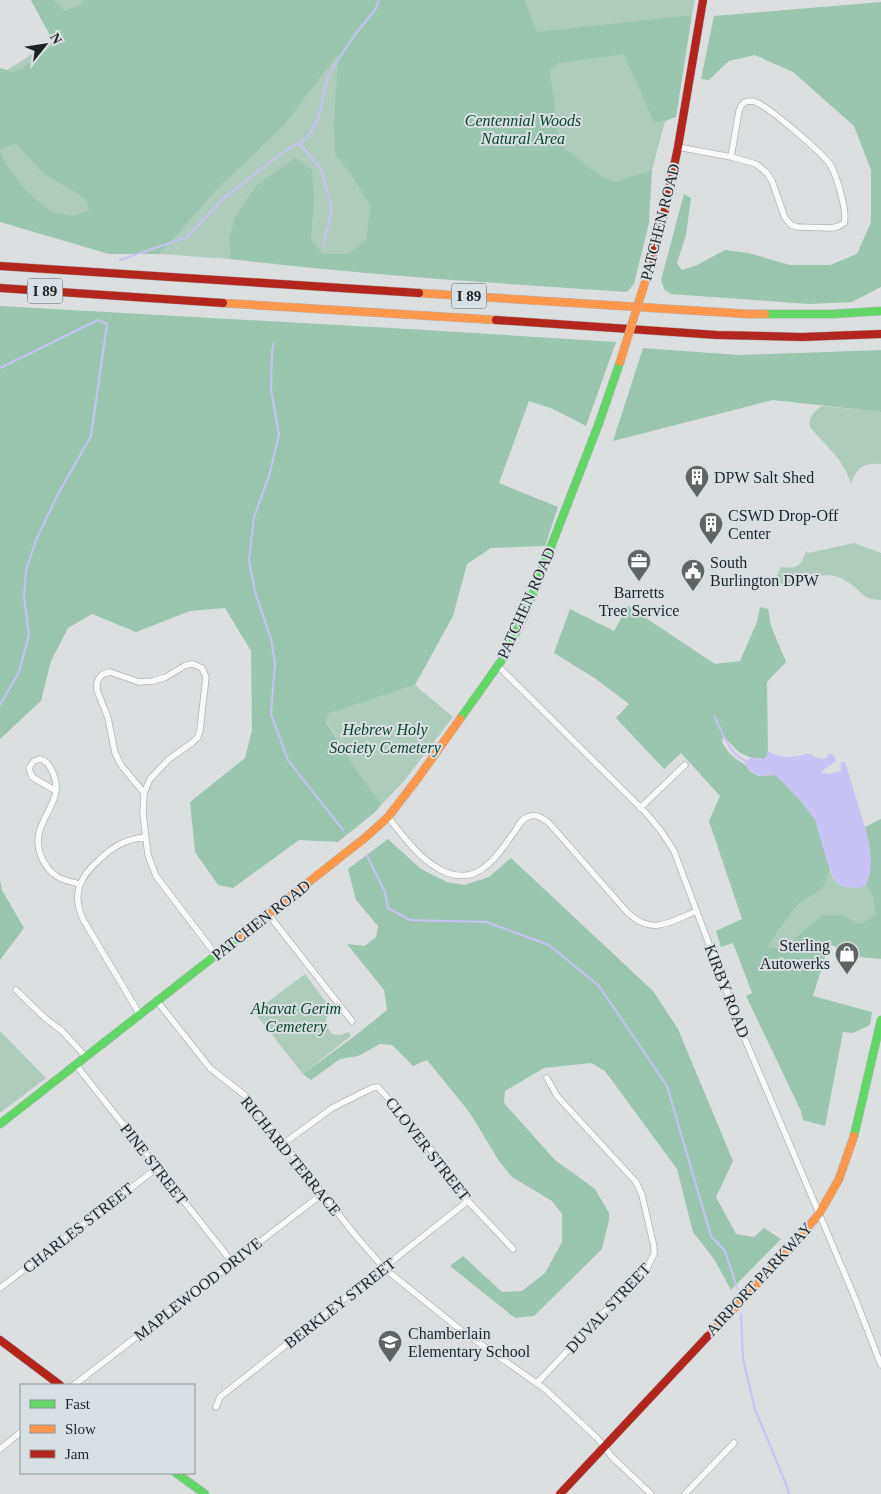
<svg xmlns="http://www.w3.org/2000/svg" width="881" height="1494" font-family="'Times New Roman',serif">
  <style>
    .green { fill: #adccbc }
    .forest { fill: #9ac6af }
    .water { fill: #c7c3f5 }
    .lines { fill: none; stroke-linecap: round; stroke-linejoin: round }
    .stream { stroke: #c7c3f5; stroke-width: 2 }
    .street-casing { stroke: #b1b4b5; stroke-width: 7 }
    .fast-casing { stroke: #b1b4b5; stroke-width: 9 }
    .slow-casing { stroke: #b1b4b5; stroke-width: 9 }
    .jam-casing { stroke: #b1b4b5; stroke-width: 9 }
    .street { stroke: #fafafa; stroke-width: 5.5 }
    .fast { stroke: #63d668; stroke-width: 8 }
    .slow { stroke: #ff974d; stroke-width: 8 }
    .jam { stroke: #b3261e; stroke-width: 8 }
    .slow-bridge-casing { stroke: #b1b4b5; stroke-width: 9; stroke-linecap: butt }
    .slow-bridge { stroke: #ff974d; stroke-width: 8 }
    .labels { text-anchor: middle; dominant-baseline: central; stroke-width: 4; stroke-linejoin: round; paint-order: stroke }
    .shield { fill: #d8e0e3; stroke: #565b5d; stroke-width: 1 }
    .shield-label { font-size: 15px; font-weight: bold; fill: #1f2223 }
    .park-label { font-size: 16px; font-style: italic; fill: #06462a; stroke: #d8e0e3 }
    .street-label { font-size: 16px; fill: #1f2223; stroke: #d8e0e3 }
    .poi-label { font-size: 16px; fill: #1f2223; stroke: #d8e0e3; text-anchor: start }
  </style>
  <rect width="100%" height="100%" fill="#dbdfe0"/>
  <path class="green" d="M31 0H695L692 15 662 19 660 121H665L652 170 645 172 619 266 349 254H323L229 237 230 259 160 254 178 233 0 221V72L2 73 53 41Z
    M822 406 881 412V464C863 463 857 467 851 484 845 461 825 445 810 427 808 417 814 411 822 406Z
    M854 543 881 553V600C863 599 865 595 851 584 830 568 811 577 789 587L775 580 781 567C797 569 801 567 806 551L808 553Z
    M415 685 453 717 404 781 382 804 358 772 326 721 328 714Z
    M830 870C831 873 833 878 835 881 842 889 858 889 866 885L872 894 877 915 859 924 844 915 794 953 768 946 799 903 823 889Z
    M305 974 328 1005C332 1017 319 1018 332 1034L340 1035 349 1032 351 1036 303 1074 254 1012Z
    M0 1031 46 1078 0 1113Z"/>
  <path class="forest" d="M31 0H54L64 11 81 5 83 0H524L537 32 692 15 676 117 665 121 654 122 624 54 559 63 550 70 558 133 564 148 603 178 616 182 652 170 649 223 634 284 627 292C494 283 362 275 230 259L229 237 235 217 256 186 295 158 312 170 314 199 311 240 323 254H348L366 240 371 206 351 174 335 155 334 123 338 54 284 125 218 188 160 254H109L0 222V151L5 163 28 193 52 212 73 216 89 210 86 199 43 173 16 143 0 149V68L12 72 22 69 53 45 52 39Z
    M881 2V287L852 302 809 304 671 294 664 289 661 280 684 194 691 198 686 235 677 263 682 270 697 265 725 250 748 253 790 265H830L857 254 871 222V170L854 126 793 72 755 55 729 61 709 80 701 79 714 16Z
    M0 306 409 329 616 342 586 426 553 409 529 401 499 483 558 507 545 546 491 548 467 564 453 616 415 685 328 714 326 722 358 772 382 804 374 813 338 842 299 840 233 888 218 885 195 852 190 802 245 758 252 730 251 651 225 608 190 611 136 632 92 614 68 628 51 661 41 701 0 739Z
    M643 348 739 355 881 350V412L773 400 613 441Z
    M628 606 715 664 740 661 757 622 760 607 768 609 771 626 786 662 767 682 768 751 767 756 764 759C751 759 740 755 732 745 728 742 727 739 723 737L722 742 729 753 736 759 744 764 751 772 759 776 776 775 800 800 815 819 830 870 823 889 799 903 782 926 768 946 794 953V939L823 915H844L859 924 876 915 872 894 866 885C874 862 870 850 865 827L881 819V959L858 957 829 944 813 996 872 1012 870 1025 853 1033 843 1032 825 1126 803 1120 801 1111 746 996 752 993 733 943 721 947 716 931 742 919 709 821 720 796 681 753 664 769 616 718 629 704 596 679 554 653 570 609 614 631Z
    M388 839 421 869 447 882 464 885 489 877 511 858 653 991 678 1029 733 1161 716 1197 736 1234 754 1237 764 1228 781 1239 731 1290 714 1259 693 1232 677 1169 605 1071 591 1063 544 1068 505 1091 504 1103 555 1160 595 1189 609 1213V1220L602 1249 534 1316 515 1318 450 1266 463 1256 502 1292 522 1291 545 1273 562 1242V1214L552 1201 512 1177 499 1161 470 1113 427 1060 413 1066 392 1045 380 1044 358 1056 340 1059 311 1080 303 1074 356 1035 387 1010 384 990 347 944 365 946 376 937 378 926 356 900 348 869Z
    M0 880 2 890 24 928 0 960Z"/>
  <path class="water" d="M768 751C776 756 786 758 796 756 799 756 804 754 808 754 815 755 818 761 826 758L829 753C833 754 835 757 836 761L822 771 823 773 829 774 841 771V762H845L865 827 871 857 870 873 866 885 859 888 849 887H844L835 881 826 858 815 819 800 800 776 775C760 776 756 777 744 764L751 757 764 759 767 756Z"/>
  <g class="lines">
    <path class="stream" d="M299 143 321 169 332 208 323 246
      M120 260 187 237 224 198 279 155 308 137 318 119 327 80 334 66 356 33 375 10 379 0
      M274 343 272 351 271 389 279 435 269 476 254 517 249 560 255 592 271 639 275 663 271 714 288 760 343 830
      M0 368 98 320 107 324 91 436 58 494 37 538 26 570 24 597 29 635 19 672 0 705
      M714 716C723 732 727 753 746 761
      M367 856 385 892 388 908 410 920 486 922 549 945 599 986 667 1086 711 1236 725 1251 737 1288
      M741 1314 743 1359 755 1409 788 1489 789 1494"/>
    <defs>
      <path id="street" d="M678 147 731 157 756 164 767 173 772 181 785 218 791 225 798 227 832 228 839 226 844 223C848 212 836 174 830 164 821 152 766 104 753 101 750 101 748 101 745 102L741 106 739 111 731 157
        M498 666 646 813 661 831 674 851 744 1037 855 1298 881 1365
        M56 791 32 777 29 768 34 761 40 759C46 761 48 763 51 769 65 795 47 807 40 830 34 847 43 868 58 877 65 881 72 882 80 884
        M144 793 121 765 115 753 108 718 97 690V683L99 678 103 674 110 672 139 682 153 681 166 677 186 665 193 664 202 668 206 677 200 730 198 737 193 742 169 759 150 779 144 793 143 814 148 855 156 876 216 955
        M640 808 685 765
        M388 817C403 836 418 857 439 869 477 890 496 857 515 831 519 825 521 819 528 817 536 813 542 818 549 823L628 913C653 936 669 922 697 911
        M268 914 352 1021
        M16 990 45 1018 62 1031 86 1057
        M157 1001 210 1068 247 1097 355 1235 384 1268 462 1331 545 1389 598 1439 612 1457 651 1494
        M140 1015 84 921C71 895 79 877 100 859 115 845 125 840 145 837
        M76 1065 232 1262
        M283 1144 332 1108 372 1088 378 1087 421 1136 468 1201 513 1249
        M0 1288 157 1168
        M537 1383 648 1266 654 1254V1247L642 1195 636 1182 557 1096 547 1078
        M74 1385 322 1194
        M216 1407 220 1397 468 1201
        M0 1449 21 1432
        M685 1494 734 1443"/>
      <path id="fast" d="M765 314H833L881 311
        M460 719 504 657 524 616 599 423 620 362
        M0 1124 239 937
        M854 1136 881 1020
        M176 1473 205 1494"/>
      <path id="slow" d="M419 293 748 314H765
        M223 303 496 320
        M239 937 366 837 388 817 418 778 460 719
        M708 1336 778 1262 819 1214 839 1179 854 1136"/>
      <path id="jam" d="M0 266 419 293
        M649 269 665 210 678 147 703 0
        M0 288 223 303
        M496 320 717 335 802 337 881 334
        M0 1340 60 1385
        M560 1494 708 1336"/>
    </defs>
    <use href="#street" class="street-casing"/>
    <use href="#fast" class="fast-casing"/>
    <use href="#slow" class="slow-casing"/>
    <use href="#jam" class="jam-casing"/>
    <use href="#street" class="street"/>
    <use href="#fast" class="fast"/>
    <use href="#slow" class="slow"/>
    <use href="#jam" class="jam"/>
    <defs>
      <path id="slow-bridge" d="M620 362 649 269"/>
    </defs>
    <use href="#slow-bridge" class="slow-bridge-casing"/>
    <use href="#slow-bridge" class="slow-bridge"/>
  </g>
  <defs>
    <symbol id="building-pin" viewBox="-11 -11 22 30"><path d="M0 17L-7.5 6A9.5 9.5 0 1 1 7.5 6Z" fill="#616465" stroke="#d8e0e3"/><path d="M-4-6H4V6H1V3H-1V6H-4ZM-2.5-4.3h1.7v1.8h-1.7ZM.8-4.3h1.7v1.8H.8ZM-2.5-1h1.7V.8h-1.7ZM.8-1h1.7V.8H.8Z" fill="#fff"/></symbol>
    <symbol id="office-pin" viewBox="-11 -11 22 30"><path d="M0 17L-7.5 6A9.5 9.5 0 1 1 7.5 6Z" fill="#616465" stroke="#d8e0e3"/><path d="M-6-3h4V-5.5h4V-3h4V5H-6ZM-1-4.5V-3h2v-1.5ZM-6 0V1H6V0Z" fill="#fff"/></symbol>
    <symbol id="civic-pin" viewBox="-11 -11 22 30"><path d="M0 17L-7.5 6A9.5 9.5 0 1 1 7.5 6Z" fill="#616465" stroke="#d8e0e3"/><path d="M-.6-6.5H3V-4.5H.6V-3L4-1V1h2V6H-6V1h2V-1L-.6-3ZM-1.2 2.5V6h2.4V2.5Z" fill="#fff"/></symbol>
    <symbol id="shop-pin" viewBox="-11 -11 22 30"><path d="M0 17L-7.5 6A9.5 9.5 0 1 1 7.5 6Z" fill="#616465" stroke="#d8e0e3"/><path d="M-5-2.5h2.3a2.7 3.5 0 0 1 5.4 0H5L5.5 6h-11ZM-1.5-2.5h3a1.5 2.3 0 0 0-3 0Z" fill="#fff"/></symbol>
    <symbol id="school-pin" viewBox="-11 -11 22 30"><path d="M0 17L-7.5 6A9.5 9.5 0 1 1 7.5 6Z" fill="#616465" stroke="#d8e0e3"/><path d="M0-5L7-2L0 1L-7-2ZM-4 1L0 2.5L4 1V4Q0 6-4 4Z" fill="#fff"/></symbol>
  </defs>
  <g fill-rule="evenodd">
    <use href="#building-pin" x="683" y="463" width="28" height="38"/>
    <use href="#building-pin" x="697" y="510" width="28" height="38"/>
    <use href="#office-pin" x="625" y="547" width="28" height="38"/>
    <use href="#civic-pin" x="679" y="557" width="28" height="38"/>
    <use href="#shop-pin" x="833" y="940" width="28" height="38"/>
    <use href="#school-pin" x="376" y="1328" width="28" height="38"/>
  </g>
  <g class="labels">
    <g class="shield">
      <rect x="27.5" y="278.5" width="35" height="25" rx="4"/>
      <rect x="451.5" y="283.5" width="35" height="25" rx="4"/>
    </g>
    <g class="shield-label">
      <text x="45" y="291">I 89</text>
      <text x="469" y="296">I 89</text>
    </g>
    <g class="park-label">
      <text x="523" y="120">Centennial Woods<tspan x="523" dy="18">Natural Area</tspan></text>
      <text x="385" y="729">Hebrew Holy<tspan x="385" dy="18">Society Cemetery</tspan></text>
      <text x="296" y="1008">Ahavat Gerim<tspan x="296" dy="18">Cemetery</tspan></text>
    </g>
    <g class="street-label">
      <text transform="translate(660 222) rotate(-76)">PATCHEN ROAD</text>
      <text transform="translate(526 603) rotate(-66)">PATCHEN ROAD</text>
      <text transform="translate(261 920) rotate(-38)">PATCHEN ROAD</text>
      <text transform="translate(727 991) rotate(69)">KIRBY ROAD</text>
      <text transform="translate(428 1149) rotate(52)">CLOVER STREET</text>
      <text transform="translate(291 1156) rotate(51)">RICHARD TERRACE</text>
      <text transform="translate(154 1164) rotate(52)">PINE STREET</text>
      <text transform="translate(78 1228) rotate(-38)">CHARLES STREET</text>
      <text transform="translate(759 1279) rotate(-47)">AIRPORT PARKWAY</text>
      <text transform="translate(198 1289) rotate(-38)">MAPLEWOOD DRIVE</text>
      <text transform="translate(340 1303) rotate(-38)">BERKLEY STREET</text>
      <text transform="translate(608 1308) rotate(-47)">DUVAL STREET</text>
    </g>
    <g class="poi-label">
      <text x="714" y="477">DPW Salt Shed</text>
      <text x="728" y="515">CSWD Drop-Off<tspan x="728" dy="18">Center</tspan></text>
      <text x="710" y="562">South<tspan x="710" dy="18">Burlington DPW</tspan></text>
      <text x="639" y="592" text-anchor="middle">Barretts<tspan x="639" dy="18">Tree Service</tspan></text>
      <text x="830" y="945" text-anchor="end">Sterling<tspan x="830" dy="18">Autowerks</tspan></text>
      <text x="408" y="1333">Chamberlain<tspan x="408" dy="18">Elementary School</tspan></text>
    </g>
  </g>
  <rect x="20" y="1384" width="175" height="90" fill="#d8e0e3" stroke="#8e9496"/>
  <rect x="30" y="1400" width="25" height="8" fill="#63d668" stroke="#8e9496"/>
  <text x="65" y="1409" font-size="15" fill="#1f2223">Fast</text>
  <rect x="30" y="1425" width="25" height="8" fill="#ff974d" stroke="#8e9496"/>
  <text x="65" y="1434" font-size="15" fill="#1f2223">Slow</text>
  <rect x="30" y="1450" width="25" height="8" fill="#b3261e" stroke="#8e9496"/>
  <text x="65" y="1459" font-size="15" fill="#1f2223">Jam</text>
  <g transform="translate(45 45) rotate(60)" stroke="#d8e0e3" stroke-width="4" paint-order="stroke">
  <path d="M0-4L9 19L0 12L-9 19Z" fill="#1f2223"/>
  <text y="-8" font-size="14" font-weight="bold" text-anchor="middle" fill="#1f2223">N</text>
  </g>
</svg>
